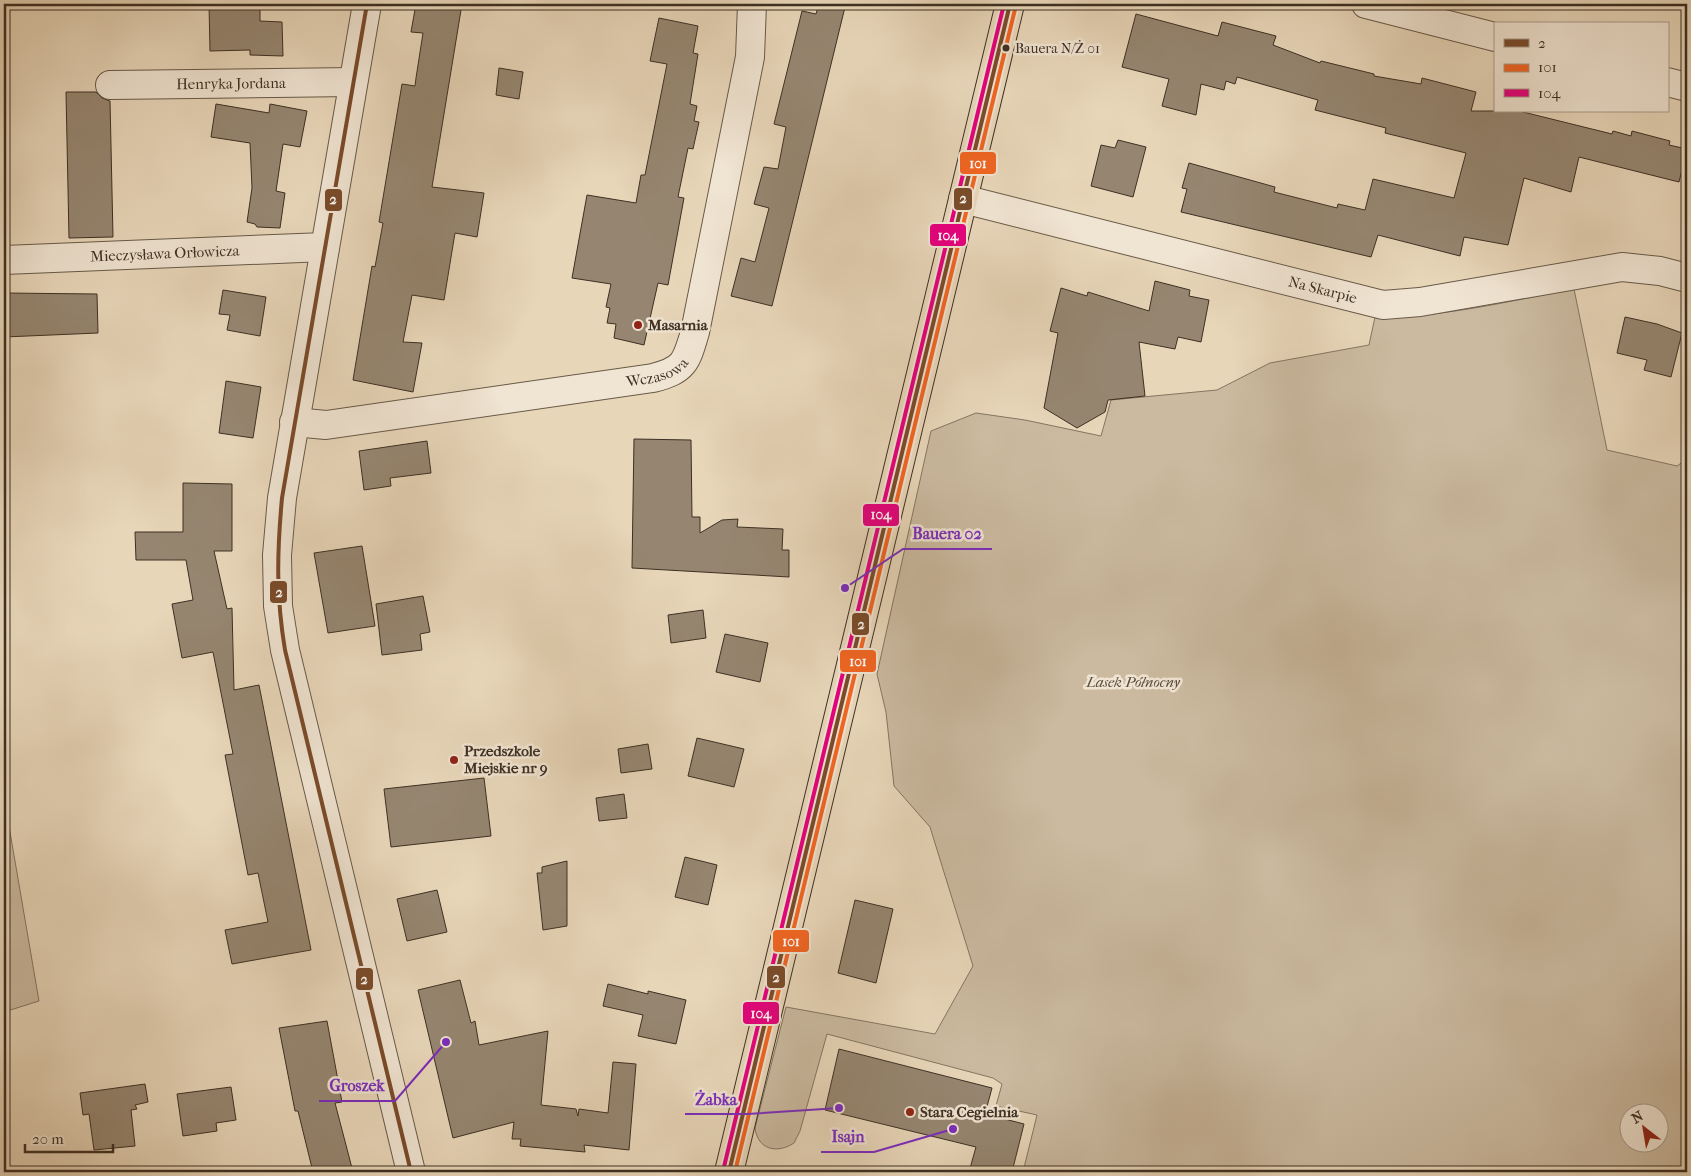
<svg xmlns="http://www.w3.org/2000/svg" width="1691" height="1176" font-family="'IM FELL French Canon',serif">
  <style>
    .green { fill: #cbbaa0; stroke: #847562; fill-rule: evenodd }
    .building { fill: #968671; stroke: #3d3023 }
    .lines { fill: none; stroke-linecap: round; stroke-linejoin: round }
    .minor-casing { stroke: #685a48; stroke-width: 30 }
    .major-casing { stroke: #3d3023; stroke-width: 30 }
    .minor { stroke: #f0e4d2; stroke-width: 28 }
    .major { stroke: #e8d6b9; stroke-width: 28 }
    .bus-1-casing { stroke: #f0e4d2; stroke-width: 8 }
    .bus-2-casing { stroke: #f0e4d2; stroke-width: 8 }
    .bus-3-casing { stroke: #f0e4d2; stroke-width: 8 }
    .bus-1 { stroke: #7a4b2a; stroke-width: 4 }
    .bus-2 { stroke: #f26522; stroke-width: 4 }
    .bus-3 { stroke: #e5007d; stroke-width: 4 }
    .bus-dot { fill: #3d3023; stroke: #f0e4d2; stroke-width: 2 }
    .poi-dot { fill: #8f2418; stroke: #f0e4d2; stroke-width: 2 }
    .labels { text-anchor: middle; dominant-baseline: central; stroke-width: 5; stroke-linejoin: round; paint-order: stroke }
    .bus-label { font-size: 14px; fill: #3d3023; stroke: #f0e4d2; text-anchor: start }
    .street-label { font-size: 15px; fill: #3d3023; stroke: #f0e4d2 }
    .poi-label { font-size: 15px; font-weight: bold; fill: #3d3023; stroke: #f0e4d2; text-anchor: start }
    .park-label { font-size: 15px; font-style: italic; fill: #594c3c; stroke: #f0e4d2 }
    .leader { fill: none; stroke: #7b2cbf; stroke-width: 2 }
    .callout-dot { fill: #7b2cbf; stroke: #f0e4d2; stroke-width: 2 }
    .callout-label { font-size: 16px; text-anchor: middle; font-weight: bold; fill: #7b2cbf; stroke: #f0e4d2; stroke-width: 5; stroke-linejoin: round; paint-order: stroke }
    .line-badge { stroke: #f0e4d2; stroke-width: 2 }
    .badge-label { font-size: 14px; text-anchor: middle; font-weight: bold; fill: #fff }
  </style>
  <rect width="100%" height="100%" fill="#e8d6b9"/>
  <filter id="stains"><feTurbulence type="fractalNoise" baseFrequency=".004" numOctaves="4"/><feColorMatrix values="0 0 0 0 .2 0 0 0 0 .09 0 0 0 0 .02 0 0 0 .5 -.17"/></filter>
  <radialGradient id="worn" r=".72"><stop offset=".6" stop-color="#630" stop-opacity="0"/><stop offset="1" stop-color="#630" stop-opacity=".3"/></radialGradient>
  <path class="green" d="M1574 289 1607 450 1677 466 1687 459V1172H1023L1037 1115 996 1106 1002 1084 993 1078 827 1034 800 1131 794 1143C777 1154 758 1150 755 1128L786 1007 935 1034 973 966 930 827 894 786 886 712 877 674 931 431 976 413 1025 420 1101 436 1111 400 1217 390 1270 363 1369 345 1375 317C1441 318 1509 301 1574 289ZM1628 1114H1658V1144H1628Z
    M4 797 39 1001 4 1012Z"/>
  <path class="building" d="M209 4H260V21L282 22 283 56 250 55V50L210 51Z
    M416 4H462L432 187 484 193 477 237 455 233 444 300 412 295 403 342 422 343 413 392 353 380 372 266 375 267 383 223 379 222 402 84 415 86 416 78 423 33 411 32Z
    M819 4 845 7 772 306 731 296 741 258 755 262 769 208 754 204 764 167 778 169 786 127 774 124 802 11 816 14Z
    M1136 14 1218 36 1222 22 1276 36 1273 45 1320 63 1321 61 1374 74V76L1421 84 1422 78 1476 92 1471 111H1519L1612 134 1613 131 1631 136 1632 131 1670 141 1669 145 1687 149 1679 182 1579 157 1571 192 1524 178 1508 245 1464 237 1460 256 1378 235 1371 257 1181 212 1187 189 1182 188 1189 163 1275 187 1274 192 1337 208 1338 204 1365 210 1373 179 1454 198 1466 153 1385 133 1386 128 1315 110 1318 100 1237 77 1235 84 1226 81 1224 90 1201 84 1196 115 1162 106 1169 79 1122 67Z
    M659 18 698 26 693 53 698 54 690 104 697 106 694 121 699 122 693 149 688 148 678 197 684 198 668 285 658 283 644 345 614 338 616 324 607 323 610 308 606 307 611 284 572 278 587 195 636 203 641 175H645L667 64 650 61Z
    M499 68 523 72 519 99 496 95Z
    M66 92H96L102 98 110 101 113 237 69 238Z
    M216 104 269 113 270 104 307 111 300 147 283 144 276 191 285 193 280 228 257 227 255 224 247 222 252 188 250 143 211 137Z
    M1118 140 1146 147 1133 197 1091 186 1101 145 1115 148Z
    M1155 281 1190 290 1189 296 1209 300 1201 342 1178 337 1175 349 1139 342 1145 396 1108 400 1105 412 1077 428 1044 408 1058 333 1050 331 1061 288 1087 296 1088 292 1149 311Z
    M223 290 266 297 260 336 227 330 230 315 219 314Z
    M4 293 97 294 98 333 4 337Z
    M1625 317 1657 324 1682 333 1671 377 1644 370 1647 360 1617 353Z
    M226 381 261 387 253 438 219 433Z
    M634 439 691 440 692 517H700V533L722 520 738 519 737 527 783 529 782 550H789V577L632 568Z
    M427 441 431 473 390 478 391 486 364 490 359 451Z
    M183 483 232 484V551H214L227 609 232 608 234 690 259 685 311 950 232 964 225 930 268 922 258 873 248 875 225 755 233 754 213 652 182 658 172 604 193 600 186 560H136L135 532H183Z
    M362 546 375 626 328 633 314 553Z
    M423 596 430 632 420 634 422 650 382 655 376 604Z
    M703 610 706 638 671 643 668 615Z
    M725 634 768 643 760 682 716 672Z
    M697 738 744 749 734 787 688 776Z
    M648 744 652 769 621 773 618 749Z
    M484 778 491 836 391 847 384 789Z
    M624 794 627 818 599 821 596 798Z
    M685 857 717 865 708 905 675 897Z
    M567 861V926L543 930 537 873H542V867Z
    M437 890 447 932 407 941 397 899Z
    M855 900 893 909 876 983 838 973Z
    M460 980 471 1023 475 1021 479 1045 548 1031 541 1105 576 1109 578 1116 579 1109 608 1113 613 1062 636 1064 629 1150 584 1145 585 1152 520 1146 521 1139H512L514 1122 453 1138 418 990Z
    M608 984 648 994V991L686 1000 676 1044 638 1036 643 1015 603 1006Z
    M327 1021 342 1102 335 1103 353 1172H313L298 1111H295L279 1028Z
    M839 1049 992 1088 985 1114 1024 1124 1012 1172H969L976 1147 825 1110Z
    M145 1084 148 1102 135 1105 137 1109 131 1110 135 1146 94 1150 89 1114 83 1115 80 1093Z
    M231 1087 236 1120 216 1123 217 1131 183 1136 177 1094Z"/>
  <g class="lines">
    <defs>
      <g id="minor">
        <path d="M367 4 282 498 277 555 278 606 285 650 411 1172"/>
        <path d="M1366 4 1495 37"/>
        <path d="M1667 82 1687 87"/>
        <path id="s1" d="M110 85 353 82"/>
        <path id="s2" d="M963 199 1383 305 1420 302 1622 267 1660 271 1687 278"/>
        <path id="s3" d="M4 260 325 247"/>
        <path id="s4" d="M294 422 326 425 653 378C684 370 686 363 695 332L750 57 752 4"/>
      </g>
      <path id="major" d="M729 1172 1010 4"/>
    </defs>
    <use href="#minor" class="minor-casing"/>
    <use href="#major" class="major-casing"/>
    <use href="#minor" class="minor"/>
    <use href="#major" class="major"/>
    <defs>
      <path id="bus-1" d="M367 4 282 498C277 553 276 596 285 650L411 1172
        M729 1172 1010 4"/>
      <path id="bus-2" d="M735 1172 1016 5"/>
      <path id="bus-3" d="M723 1171 1004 4"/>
    </defs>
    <use href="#bus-1" class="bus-1-casing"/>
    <use href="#bus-2" class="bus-2-casing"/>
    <use href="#bus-3" class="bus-3-casing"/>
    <use href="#bus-1" class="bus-1"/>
    <use href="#bus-2" class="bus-2"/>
    <use href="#bus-3" class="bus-3"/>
  </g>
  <circle class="bus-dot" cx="1006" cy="48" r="4.5"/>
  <g class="poi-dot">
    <circle cx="638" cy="325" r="5"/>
    <circle cx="454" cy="760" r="5"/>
    <circle cx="910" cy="1112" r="5"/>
  </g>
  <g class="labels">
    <g class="bus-label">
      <text x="1015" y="48">Bauera N/Ż 01</text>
    </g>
    <g class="street-label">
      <text stroke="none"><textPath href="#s1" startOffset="121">Henryka Jordana</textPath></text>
      <text stroke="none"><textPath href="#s3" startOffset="161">Mieczysława Orłowicza</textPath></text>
      <text stroke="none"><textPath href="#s2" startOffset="371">Na Skarpie</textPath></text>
      <text stroke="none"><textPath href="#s4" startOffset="368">Wczasowa</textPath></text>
    </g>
    <g class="poi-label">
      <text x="648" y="325">Masarnia</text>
      <text x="464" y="751">Przedszkole<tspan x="464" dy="17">Miejskie nr 9</tspan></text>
      <text x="920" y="1112">Stara Cegielnia</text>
    </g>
    <g class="park-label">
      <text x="1133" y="682">Lasek Północny</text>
    </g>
  </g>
  <path class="leader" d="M845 588L903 549H992M446 1042L395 1101H319M839 1108L747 1114H685M953 1129L874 1152H821"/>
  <g class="callout-dot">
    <circle cx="845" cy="588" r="5"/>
    <circle cx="446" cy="1042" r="5"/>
    <circle cx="839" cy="1108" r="5"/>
    <circle cx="953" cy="1129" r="5"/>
  </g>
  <g class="callout-label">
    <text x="947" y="539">Bauera 02</text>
    <text x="357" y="1091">Groszek</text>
    <text x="716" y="1105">Żabka</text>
    <text x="848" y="1142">Isajn</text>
  </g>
  <g class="line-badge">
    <rect x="959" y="151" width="38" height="24" rx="5" fill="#f26522"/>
    <rect x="953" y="187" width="20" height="24" rx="5" fill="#7a4b2a"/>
    <rect x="324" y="188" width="19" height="24" rx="5" fill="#7a4b2a"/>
    <rect x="929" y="223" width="38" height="24" rx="5" fill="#e5007d"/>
    <rect x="862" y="503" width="38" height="24" rx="5" fill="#e5007d"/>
    <rect x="269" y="580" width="19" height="24" rx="5" fill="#7a4b2a"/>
    <rect x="851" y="612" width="19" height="24" rx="5" fill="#7a4b2a"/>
    <rect x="839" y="649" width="38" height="24" rx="5" fill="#f26522"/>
    <rect x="772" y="929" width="38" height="24" rx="5" fill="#f26522"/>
    <rect x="766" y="965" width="20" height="24" rx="5" fill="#7a4b2a"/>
    <rect x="355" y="967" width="19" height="24" rx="5" fill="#7a4b2a"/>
    <rect x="742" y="1001" width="38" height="24" rx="5" fill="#e5007d"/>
  </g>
  <g class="badge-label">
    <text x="978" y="168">101</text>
    <text x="963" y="203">2</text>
    <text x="333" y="204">2</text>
    <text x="948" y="240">104</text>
    <text x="881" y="519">104</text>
    <text x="279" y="597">2</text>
    <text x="861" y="629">2</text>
    <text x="858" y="666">101</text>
    <text x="791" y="946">101</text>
    <text x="776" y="982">2</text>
    <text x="364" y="984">2</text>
    <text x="761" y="1018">104</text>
  </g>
  <rect width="1691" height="1176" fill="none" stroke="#e8d6b9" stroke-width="20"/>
  <rect x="5" y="5" width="1681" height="1166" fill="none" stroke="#3d3023" stroke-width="2.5"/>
  <rect x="10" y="10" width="1671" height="1156" fill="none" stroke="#3d3023"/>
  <rect x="1494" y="22" width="175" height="90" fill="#f0e4d2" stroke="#a89c8c"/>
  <rect x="1504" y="39" width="25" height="8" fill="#7a4b2a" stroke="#a89c8c"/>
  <text x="1538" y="48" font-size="15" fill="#3d3023">2</text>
  <rect x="1504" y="64" width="25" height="8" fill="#f26522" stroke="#a89c8c"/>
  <text x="1538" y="72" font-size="15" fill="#3d3023">101</text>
  <rect x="1504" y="89" width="25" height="8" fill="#e5007d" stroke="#a89c8c"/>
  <text x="1538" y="98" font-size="15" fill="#3d3023">104</text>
  <g transform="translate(1644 1128) rotate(329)"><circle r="24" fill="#f0e4d2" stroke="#a89c8c"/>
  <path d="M0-4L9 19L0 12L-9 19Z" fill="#8f2418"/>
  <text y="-8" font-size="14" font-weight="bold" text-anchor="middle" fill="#3d3023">N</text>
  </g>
  <path d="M25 1144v8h88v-8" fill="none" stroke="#3d3023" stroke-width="2.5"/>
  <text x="32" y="1144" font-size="15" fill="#3d3023" stroke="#f0e4d2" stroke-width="4" paint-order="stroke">20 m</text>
  <rect width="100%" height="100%" filter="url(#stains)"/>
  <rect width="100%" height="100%" fill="url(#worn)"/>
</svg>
